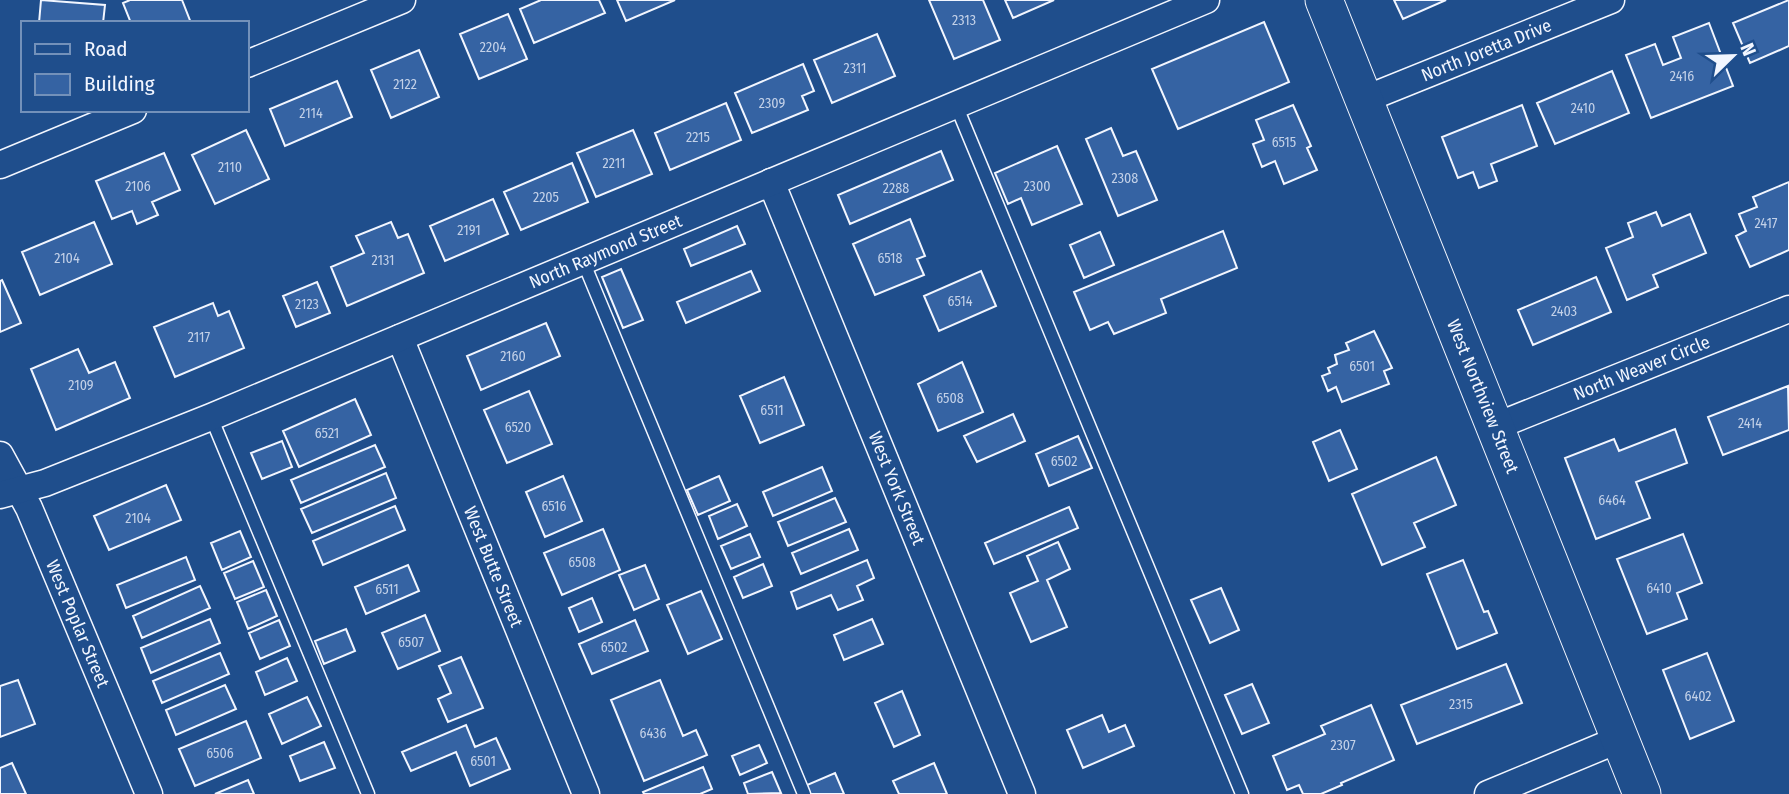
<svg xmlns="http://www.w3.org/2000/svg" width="1789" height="794" font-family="'Fira Sans Condensed',sans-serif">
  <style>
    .building { fill: #3563a3; stroke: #f2f6ff; stroke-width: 2 }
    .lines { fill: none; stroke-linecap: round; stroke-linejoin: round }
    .lane-casing { stroke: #f2f6ff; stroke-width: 15 }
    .street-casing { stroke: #f2f6ff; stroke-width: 29 }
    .secondary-casing { stroke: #f2f6ff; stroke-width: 39 }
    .lane { stroke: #1f4e8c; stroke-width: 12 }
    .street { stroke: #1f4e8c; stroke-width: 26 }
    .secondary { stroke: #1f4e8c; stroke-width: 37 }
    .labels { text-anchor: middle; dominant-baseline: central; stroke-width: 5; stroke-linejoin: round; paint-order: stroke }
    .number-label { font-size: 14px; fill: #c3d1e8 }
    .street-label { font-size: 18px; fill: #f2f6ff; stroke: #1f4e8c }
  </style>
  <rect width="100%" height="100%" fill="#1f4e8c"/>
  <path class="building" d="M41 0 105 5 103 23H39Z
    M130 0H182L191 23H131L123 3Z
    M541 0H599L605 13 534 43 520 9Z
    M617 0H675L626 21Z
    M929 0H983L1000 40 954 59Z
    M1005 0H1054L1013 18Z
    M1394 0H1446L1403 19Z
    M1789 0V46L1750 63 1733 23Z
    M508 14 527 59 479 79 460 34Z
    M1264 22 1289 82 1178 129 1152 69Z
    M1709 23 1733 86 1651 118 1626 55 1655 44 1663 65 1681 58 1673 37Z
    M877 34 895 76 832 103 814 60Z
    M419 50 439 97 391 118 371 70Z
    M803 64 814 91 802 96 808 110 752 133 735 93Z
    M1612 71 1629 113 1555 144 1537 103Z
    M337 81 352 117 285 146 270 109Z
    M726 103 741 140 670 170 655 133Z
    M1293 105 1311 146 1307 148 1317 170 1284 184 1275 161 1262 167 1253 144 1264 140 1256 120Z
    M1522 105 1537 146 1491 164 1497 181 1479 188 1473 172 1458 178 1442 137Z
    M1111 128 1123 156 1136 151 1157 200 1118 216 1086 139Z
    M246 130 269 179 215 204 192 155Z
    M633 130 652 174 596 197 577 153Z
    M1057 146 1082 204 1032 225 1021 198 1008 204 995 173Z
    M941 151 953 180 850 224 838 195Z
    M164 153 180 190 152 202 158 215 137 224 132 211 112 219 96 181Z
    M572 163 588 202 521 230 504 192Z
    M1789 182V250L1750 267 1736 236 1746 231 1739 214 1757 207 1753 197Z
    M493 199 508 234 445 261 430 226Z
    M1656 212 1662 226 1690 214 1706 253 1653 275 1658 287 1627 300 1606 248 1633 237 1628 223Z
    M910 219 925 256 917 259 924 275 875 295 853 244Z
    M94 222 112 264 40 295 22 252Z
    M391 222 398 238 408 234 424 273 347 306 331 267 364 253 356 236Z
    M737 226 745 244 691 266 684 249Z
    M1223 231 1237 268 1161 299 1166 313 1114 334 1108 322 1090 330 1074 292Z
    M1100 232 1114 265 1084 278 1070 245Z
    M621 269 643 320 623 328 602 277Z
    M751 271 760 291 686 323 677 302Z
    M981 271 996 306 939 331 924 296Z
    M1596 277 1611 312 1533 345 1518 310Z
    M2 280 21 323 0 332V281Z
    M317 282 330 313 296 327 283 296Z
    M213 303 218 316 229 311 244 348 175 377 154 327Z
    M546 323 560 356 481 390 467 356Z
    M1374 331 1392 368 1384 371 1389 384 1342 402 1336 387 1328 391 1322 376 1330 373 1328 368 1337 364 1335 355 1349 350 1346 343Z
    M78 349 89 373 115 362 130 398 56 430 31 369Z
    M962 362 983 412 938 431 918 384Z
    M784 377 804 425 760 443 740 396Z
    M1788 386 1789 430 1723 455 1708 417Z
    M529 391 552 444 507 463 484 410Z
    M355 399 371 435 299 467 283 431Z
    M1013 414 1025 441 977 462 964 436Z
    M1675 429 1687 463 1636 482 1650 518 1596 539 1565 458 1614 439 1619 451Z
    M1340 430 1357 469 1329 481 1313 442Z
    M1078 436 1092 468 1049 486 1036 454Z
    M282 441 292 467 262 479 251 453Z
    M375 445 385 467 301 503 291 480Z
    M1436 457 1456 505 1414 523 1425 547 1382 565 1352 494Z
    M822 467 832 491 773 516 763 492Z
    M386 473 396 498 312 533 301 509Z
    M563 476 582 521 545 537 526 492Z
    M719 476 730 501 698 515 687 490Z
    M166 485 181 520 109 550 94 516Z
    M835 498 846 522 788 546 778 522Z
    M737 504 747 526 718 539 709 516Z
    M395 506 405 530 323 565 313 541Z
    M1069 507 1078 528 994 564 985 543Z
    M603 529 620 570 562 595 544 553Z
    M849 529 858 550 801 574 792 553Z
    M240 531 251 557 222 570 211 543Z
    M750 534 760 557 731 569 721 546Z
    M1683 534 1702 583 1677 593 1687 619 1647 634 1617 559Z
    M1058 542 1070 569 1047 580 1067 627 1031 642 1010 593 1038 581 1027 556Z
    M186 557 195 580 126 608 117 585Z
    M867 560 874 578 857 586 863 600 838 610 831 595 797 609 791 592Z
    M1463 560 1484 612 1488 611 1497 633 1457 649 1427 574Z
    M253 561 264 587 235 599 224 573Z
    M763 564 772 586 743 598 734 577Z
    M408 565 419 591 366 614 355 587Z
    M645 565 659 599 634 610 619 575Z
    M200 586 210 608 142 638 133 616Z
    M1221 588 1239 630 1210 643 1191 600Z
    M266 590 277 616 248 629 237 602Z
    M701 591 722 639 688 654 667 605Z
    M592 598 602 622 579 632 569 608Z
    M425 615 440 651 398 669 382 633Z
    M210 619 220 643 151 673 141 648Z
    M872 619 883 644 844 660 834 635Z
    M279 620 290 646 260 659 249 633Z
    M635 620 648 651 592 674 579 644Z
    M346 629 355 651 324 664 315 641Z
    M220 653 229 674 162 703 153 681Z
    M1707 653 1734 721 1690 739 1663 670Z
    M461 657 483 708 448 722 438 699 451 693 439 666Z
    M287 658 297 681 265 695 256 672Z
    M1506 664 1522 703 1417 744 1401 705Z
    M18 680 35 724 0 737V686Z
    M660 680 683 736 696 730 707 755 644 781 611 700Z
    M1252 684 1269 723 1242 734 1225 695Z
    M225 685 236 709 176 735 166 710Z
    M902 691 920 735 894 747 875 703Z
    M307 697 321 726 282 744 269 714Z
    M1371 705 1394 760 1341 783 1342 785 1321 794H1303L1299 785 1287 790 1273 756 1325 734 1321 726Z
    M1102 715 1109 732 1125 725 1134 746 1083 768 1067 730Z
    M246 721 261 758 195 786 179 749Z
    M466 725 475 747 496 738 510 769 470 786 456 752 411 771 402 752Z
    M324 742 335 768 300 781 290 756Z
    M759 745 767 763 740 775 732 756Z
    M12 763 26 794H0V768Z
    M934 763 947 794H899L893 781Z
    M703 767 712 789 700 794H644L643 792Z
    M772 772 781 793 748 794 744 783Z
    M835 773 844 794H810L807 785Z
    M248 780 254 794H215Z"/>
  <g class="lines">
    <defs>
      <path id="lane" d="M956 105 1242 794
        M583 261 804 794
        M211 417 368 794"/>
      <g id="street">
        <path d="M247 64 402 0"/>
        <path id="s1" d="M1363 100 1611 0"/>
        <path d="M0 165 133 110"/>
        <path id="s2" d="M771 182 1022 794"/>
        <path id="s3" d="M400 338 586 794"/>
        <path id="s4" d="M1494 427 1789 309"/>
        <path id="s5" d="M0 455 29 508 149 794"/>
        <path id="s6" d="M0 495 45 483 211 417 1206 0"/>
        <path d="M1488 794 1620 739"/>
      </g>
      <g id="secondary">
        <path id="s7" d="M1324 0 1642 794"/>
      </g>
    </defs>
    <use href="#lane" class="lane-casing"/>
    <use href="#street" class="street-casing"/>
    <use href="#secondary" class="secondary-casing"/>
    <use href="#lane" class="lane"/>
    <use href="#street" class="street"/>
    <use href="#secondary" class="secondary"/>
  </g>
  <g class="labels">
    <g class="number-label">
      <text x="964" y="20">2313</text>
      <text x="493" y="47">2204</text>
      <text x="855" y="68">2311</text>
      <text x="1682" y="76">2416</text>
      <text x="405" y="84">2122</text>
      <text x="772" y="103">2309</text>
      <text x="1583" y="108">2410</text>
      <text x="311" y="113">2114</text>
      <text x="698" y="137">2215</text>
      <text x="1284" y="142">6515</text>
      <text x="614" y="163">2211</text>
      <text x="230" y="167">2110</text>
      <text x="1125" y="178">2308</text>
      <text x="138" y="186">2106</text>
      <text x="1037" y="186">2300</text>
      <text x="896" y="188">2288</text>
      <text x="546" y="197">2205</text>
      <text x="1766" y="223">2417</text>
      <text x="469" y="230">2191</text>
      <text x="67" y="258">2104</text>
      <text x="890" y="258">6518</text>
      <text x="383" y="260">2131</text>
      <text x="960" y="301">6514</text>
      <text x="307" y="304">2123</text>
      <text x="1564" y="311">2403</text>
      <text x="199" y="337">2117</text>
      <text x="513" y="356">2160</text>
      <text x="1362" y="366">6501</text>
      <text x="81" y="385">2109</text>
      <text x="950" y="398">6508</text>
      <text x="772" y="410">6511</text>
      <text x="1750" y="423">2414</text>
      <text x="518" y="427">6520</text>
      <text x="327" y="433">6521</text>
      <text x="1064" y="461">6502</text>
      <text x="1612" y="500">6464</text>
      <text x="554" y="506">6516</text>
      <text x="138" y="518">2104</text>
      <text x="582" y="562">6508</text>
      <text x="1659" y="588">6410</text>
      <text x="387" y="589">6511</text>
      <text x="411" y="642">6507</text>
      <text x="614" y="647">6502</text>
      <text x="1698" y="696">6402</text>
      <text x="1461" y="704">2315</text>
      <text x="653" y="733">6436</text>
      <text x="1343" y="745">2307</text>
      <text x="220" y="753">6506</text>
      <text x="483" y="761">6501</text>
    </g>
    <g class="street-label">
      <text stroke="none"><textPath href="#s1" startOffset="133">North Joretta Drive</textPath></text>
      <text stroke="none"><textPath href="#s6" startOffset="653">North Raymond Street</textPath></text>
      <text stroke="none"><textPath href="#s4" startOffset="159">North Weaver Circle</textPath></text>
      <text stroke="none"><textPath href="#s7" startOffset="427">West Northview Street</textPath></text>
      <text stroke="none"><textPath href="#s2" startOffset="331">West York Street</textPath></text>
      <text stroke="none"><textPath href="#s3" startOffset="247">West Butte Street</textPath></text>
      <text stroke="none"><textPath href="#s5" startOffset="186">West Poplar Street</textPath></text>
    </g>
  </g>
  <rect x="21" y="21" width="228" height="91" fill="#1f4e8c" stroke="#7391ba" stroke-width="2"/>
  <rect x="35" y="44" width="35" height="10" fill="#1f4e8c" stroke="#7391ba" stroke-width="2"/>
  <text x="84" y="56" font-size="21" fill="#f2f6ff">Road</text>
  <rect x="35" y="74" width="35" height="21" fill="#3563a3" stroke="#7391ba" stroke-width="2"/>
  <text x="84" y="91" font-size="21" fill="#f2f6ff">Building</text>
  <g transform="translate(1733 56) rotate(67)" stroke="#1f4e8c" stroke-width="5" paint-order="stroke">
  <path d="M0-5L12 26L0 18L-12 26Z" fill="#f2f6ff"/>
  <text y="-10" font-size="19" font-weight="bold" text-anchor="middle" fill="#f2f6ff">N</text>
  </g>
</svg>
